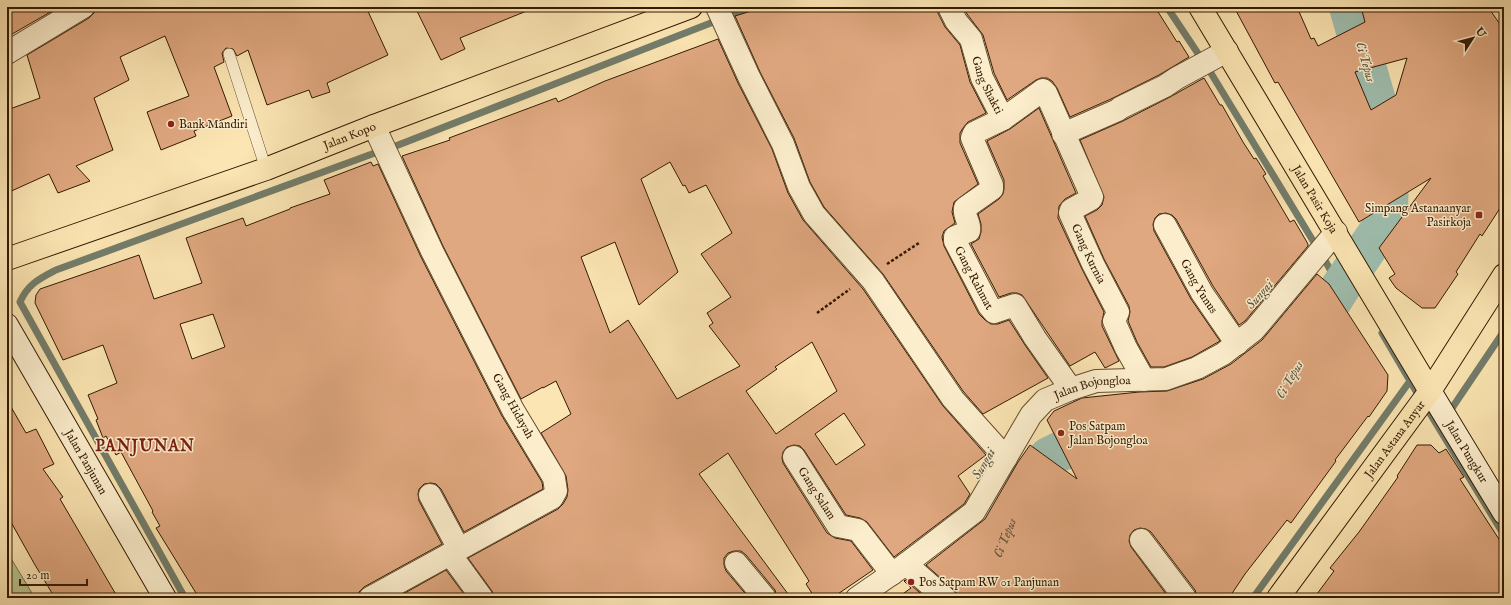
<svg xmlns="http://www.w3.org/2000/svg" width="1511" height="605" font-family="'IM FELL English',serif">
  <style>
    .green { fill: #b9c690; stroke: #76704a }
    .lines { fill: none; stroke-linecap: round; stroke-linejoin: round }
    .stream { stroke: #737d6b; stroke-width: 7 }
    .river { stroke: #9fbfb0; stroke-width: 40 }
    .building { fill: #e0a880; stroke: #321a03; fill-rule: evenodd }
    .service-casing { stroke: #644d2f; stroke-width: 12 }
    .minor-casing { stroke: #644d2f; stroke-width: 24 }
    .secondary-casing { stroke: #321a03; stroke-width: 24 }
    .primary-casing { stroke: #321a03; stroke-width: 24 }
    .path { stroke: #321a03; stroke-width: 2.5; stroke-dasharray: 3 2; stroke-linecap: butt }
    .service { stroke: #fceecd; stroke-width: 11 }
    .minor { stroke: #fceecd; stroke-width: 22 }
    .secondary { stroke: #fceecd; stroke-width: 22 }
    .primary { stroke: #fbe5b2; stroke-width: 22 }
    .poi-dot { fill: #8f2418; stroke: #fceecd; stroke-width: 1.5 }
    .labels { text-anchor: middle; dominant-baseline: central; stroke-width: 3; stroke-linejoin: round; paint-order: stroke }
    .street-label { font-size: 12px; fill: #321a03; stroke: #fceecd }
    .poi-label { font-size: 12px; fill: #321a03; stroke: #fceecd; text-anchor: start }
    .water-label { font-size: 13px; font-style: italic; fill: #585440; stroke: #fceecd }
    .district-label { font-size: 16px; font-weight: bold; letter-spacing: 1px; fill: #7a1f14; stroke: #fceecd }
  </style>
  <rect width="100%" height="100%" fill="#fbe5b2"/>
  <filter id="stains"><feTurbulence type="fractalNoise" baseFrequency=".005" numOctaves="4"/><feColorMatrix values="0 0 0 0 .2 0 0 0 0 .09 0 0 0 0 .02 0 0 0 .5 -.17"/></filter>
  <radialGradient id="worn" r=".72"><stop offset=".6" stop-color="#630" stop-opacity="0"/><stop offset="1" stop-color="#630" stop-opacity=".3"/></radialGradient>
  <path class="green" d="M7 552 35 598H7Z"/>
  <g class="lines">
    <path class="stream" d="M1167 7 1203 61
      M725 18 755 7
      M1206 65 1315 244
      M388 149 721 19
      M1323 257 1340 287
      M1382 333 1420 398
      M1426 407 1504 535
      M1448 414 1504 331
      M185 598 20 302C28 284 39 279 56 270L383 150
      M1253 598 1410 381"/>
    <g class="river">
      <path d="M1309 344 1323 315 1342 285 1379 231 1388 211 1389 172 1385 132 1349 7"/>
      <path id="s1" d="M973 598 986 585 1028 481 1038 468 1049 457 1061 451 1104 439 1116 440"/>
    </g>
  </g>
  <path class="building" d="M7 7H59L7 37Z
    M95 7H366L388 55 327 83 330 92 312 98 309 90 267 105 248 50 237 56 233 49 226 48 222 53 224 62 214 67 232 116 194 131 196 136 161 150 147 112 189 96 165 36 120 57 129 80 94 98 113 150 76 166 90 181 58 193 49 174 7 193V110L40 98 27 55 89 18 94 13Z
    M415 7H534V8L460 38 465 49 441 60Z
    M764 7H937L938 13 945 27 960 45 970 82 986 113 968 122 963 128 960 133V143L978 184 954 202 952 212 955 223 944 231 942 237 944 246 979 314 985 320 991 324H998L1009 320 1025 345 1048 378 983 414 963 391 883 274 824 207 810 182 794 138 760 72 735 16Z
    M963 7H1155L1177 42 1179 41 1189 57 1159 75 1111 99 1070 117 1057 88 1052 81 1047 78H1041L1036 80 1007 100 994 73 983 35 967 14Z
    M1234 7H1297L1311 39 1314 38 1318 46 1365 22 1361 7H1488L1504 30V202L1482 236 1480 234 1456 272 1458 274 1435 308H1422L1396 288 1389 278 1395 274 1379 248 1431 178 1359 222 1278 82 1275 83ZM1407 58 1396 95 1371 110 1355 72Z
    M718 39 738 83 772 149 788 193 803 220 863 289 943 406 986 455 958 476 970 494 964 504 894 557 867 522 860 518 846 515 804 450 800 446 794 445 787 447 783 452 782 458 783 463 827 533 835 538 851 541 873 570 832 598H815L806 584 809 581 728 453 699 474 791 598H777L775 590 746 555 741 551H734L728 553 724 558V565L726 571 749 598H494L492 591 468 558 558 509 563 504 567 497 568 490 566 476 541 433 571 414 556 381 543 388V387L521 399 443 246 402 156 450 140 449 138 556 98 558 102 605 81ZM670 162 683 186 685 185 689 193 706 185 732 233 701 254 731 297 707 313 713 323 709 326 740 366 677 399 628 320 610 333 581 257 615 242 639 305 678 272 641 179ZM812 342 837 391 776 434 746 391 777 369 775 367ZM844 413 865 445 836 465 815 434Z
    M1204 78 1220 105H1222L1243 142 1254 159 1256 158 1266 174 1263 176 1290 222 1294 220 1308 244V246L1245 321 1239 325 1213 286 1176 219 1172 215 1166 213 1159 214 1155 218 1153 224 1154 231 1191 299 1220 341 1192 357 1164 367H1151L1137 342 1128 321 1130 312 1129 306 1104 259 1085 216 1097 210 1102 205 1104 197 1080 140 1123 121 1170 97Z
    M1039 108 1076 193 1065 199 1059 206 1058 218 1082 269 1104 312 1102 321V326L1119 361 1105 368 1095 352 1070 366 1022 295 1017 293H1011L999 297 971 244 979 239 981 232V224L978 214 999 199 1003 194 1004 189V180L987 141 1010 129Z
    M371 162 373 166 378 164 421 257 502 416 542 482 543 489 464 532 441 489 436 484 431 483 424 484 419 489 418 494 419 501 442 544 364 587 359 592 358 598H199L156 528 160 526 152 512 153 511 121 452 116 455 106 436 103 438 96 420 98 419 88 395 117 383 103 345 63 360 35 303 36 295 40 289 139 255 154 299 202 283 186 238 243 218 246 226 290 209V208L330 194 324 180ZM213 314 225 347 192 359 180 324Z
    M1317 274 1329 284 1388 375 1387 391 1369 417 1368 416 1335 460 1336 461 1291 523 1287 520 1245 574 1229 598H1197L1195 590 1151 532 1146 529 1140 528 1134 530 1130 535 1129 541 1131 547 1169 598H957V594L953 589 926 565 985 519 1018 462 1030 445 1077 479 1047 420 1054 411 1082 398 1139 392 1167 391 1203 379 1231 364 1262 340Z
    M7 400 26 433 36 429 54 464 43 469 63 497 60 499 118 598H55L35 565 7 515Z
    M1417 445H1431L1439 453 1446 449 1464 477 1460 479 1504 547V598H1314L1334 571 1330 568 1359 532 1398 477 1397 476Z
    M446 570 467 598H396Z
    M905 580 926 598H897L911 588 904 581Z"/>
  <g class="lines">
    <defs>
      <path id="service" d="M229 54 266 169"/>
      <g id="minor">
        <path d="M717 7 749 77 783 144 799 187 814 214 873 281 953 399 1006 458"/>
        <path id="s2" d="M949 7 956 21 971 39 982 78 1003 119 1043 90 1046 93 1092 197 1091 199 1071 210 1070 213 1093 264 1118 312 1114 321 1126 348 1144 380"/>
        <path d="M7 53 83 7"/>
        <path id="s3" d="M1003 119 974 133 972 138 992 185V189L965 208C963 216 971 223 969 231L955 237V241L989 306 994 312 1015 305 1035 338 1071 389"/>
        <path d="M1063 134 1118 110 1120 108 1165 86 1177 78 1227 51"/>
        <path id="s4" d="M1165 225 1202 293 1237 344"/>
        <path id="s5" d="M794 457 838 526 858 530 892 574"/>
        <path d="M430 495 459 549"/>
        <path d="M1141 540 1185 598"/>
        <path d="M450 554 482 598"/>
        <path d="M736 563 765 598"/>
        <path d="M906 564 945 598"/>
        <path d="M370 598 552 498 556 491 554 478 513 410 432 251 374 126"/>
        <path id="s6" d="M857 598 906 564 974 512 1031 415 1045 400 1071 389 1096 381 1166 379 1197 368 1223 354 1254 330 1336 232"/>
      </g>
      <g id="secondary">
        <path id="s7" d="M7 325 165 598"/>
        <path id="s8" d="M1430 391 1504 513"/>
      </g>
      <g id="primary">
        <path id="s9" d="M1200 7 1430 391"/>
        <path id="s10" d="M7 259 266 169 374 126 691 7"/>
        <path id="s11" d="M1278 598 1430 391 1504 275"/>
      </g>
    </defs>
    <use href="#service" class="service-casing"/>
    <use href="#minor" class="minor-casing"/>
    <use href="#secondary" class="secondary-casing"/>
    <use href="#primary" class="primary-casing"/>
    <path class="path" d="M887 264 919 243
      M817 313 850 289"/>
    <use href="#service" class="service"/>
    <use href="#minor" class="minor"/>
    <use href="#secondary" class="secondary"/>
    <use href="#primary" class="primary"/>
  </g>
  <g class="poi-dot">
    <circle cx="171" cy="124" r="4"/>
    <rect x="1475" y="211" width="8" height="8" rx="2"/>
    <circle cx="1061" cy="433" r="4"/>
    <circle cx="911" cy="582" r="4"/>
  </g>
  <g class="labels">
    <g class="street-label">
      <text stroke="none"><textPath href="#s2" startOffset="88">Gang Shakti</textPath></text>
      <text stroke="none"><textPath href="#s10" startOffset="364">Jalan Kopo</textPath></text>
      <text stroke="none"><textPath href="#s9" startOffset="224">Jalan Pasir Koja</textPath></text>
      <text stroke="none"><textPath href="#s2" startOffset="366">Gang Kurnia</textPath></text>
      <text stroke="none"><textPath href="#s3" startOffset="210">Gang Rahmat</textPath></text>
      <text stroke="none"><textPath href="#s4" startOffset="70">Gang Yunus</textPath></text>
      <text stroke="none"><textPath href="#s6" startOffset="328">Jalan Bojongloa</textPath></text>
      <text transform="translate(513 406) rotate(61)">Gang Hidayah</text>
      <text stroke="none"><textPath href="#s11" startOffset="197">Jalan Astana Anyar</textPath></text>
      <text stroke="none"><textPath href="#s8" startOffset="71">Jalan Pungkur</textPath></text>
      <text stroke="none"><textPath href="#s7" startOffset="158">Jalan Panjunan</textPath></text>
      <text stroke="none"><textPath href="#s5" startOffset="43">Gang Salam</textPath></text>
    </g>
    <g class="poi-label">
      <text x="179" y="124">Bank Mandiri</text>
      <text x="1471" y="208" text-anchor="end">Simpang Astanaanyar<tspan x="1471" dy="14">Pasirkoja</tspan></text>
      <text x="1069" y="426">Pos Satpam<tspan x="1069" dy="14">Jalan Bojongloa</tspan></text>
      <text x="919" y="582">Pos Satpam RW 01 Panjunan</text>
    </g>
    <g class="water-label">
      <text transform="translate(1365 62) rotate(74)">Ci Tepus</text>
      <text transform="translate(1260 295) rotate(-48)">Sungai</text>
      <text transform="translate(1290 380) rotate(-60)">Ci Tepus</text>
      <text transform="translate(984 464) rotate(-59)">Sungai</text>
      <text stroke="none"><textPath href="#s1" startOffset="69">Ci Tepus</textPath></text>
    </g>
    <g class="district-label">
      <text x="145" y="447">PANJUNAN</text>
    </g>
  </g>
  <rect width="1511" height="605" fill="none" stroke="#fbe5b2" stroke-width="24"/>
  <rect x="8" y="8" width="1495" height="589" fill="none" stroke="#321a03" stroke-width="2"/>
  <rect x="12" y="12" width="1487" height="581" fill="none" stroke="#321a03"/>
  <g transform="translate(1473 38) rotate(54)" stroke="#fceecd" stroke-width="3" paint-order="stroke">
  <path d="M0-3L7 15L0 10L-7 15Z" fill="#321a03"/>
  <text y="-6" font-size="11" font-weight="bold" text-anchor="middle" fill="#321a03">U</text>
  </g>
  <path d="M20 579v6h67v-6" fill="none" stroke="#321a03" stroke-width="2"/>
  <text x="26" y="579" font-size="12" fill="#321a03" stroke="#fceecd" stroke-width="3" paint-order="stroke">20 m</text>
  <rect width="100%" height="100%" filter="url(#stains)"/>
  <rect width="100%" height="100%" fill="url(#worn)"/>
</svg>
